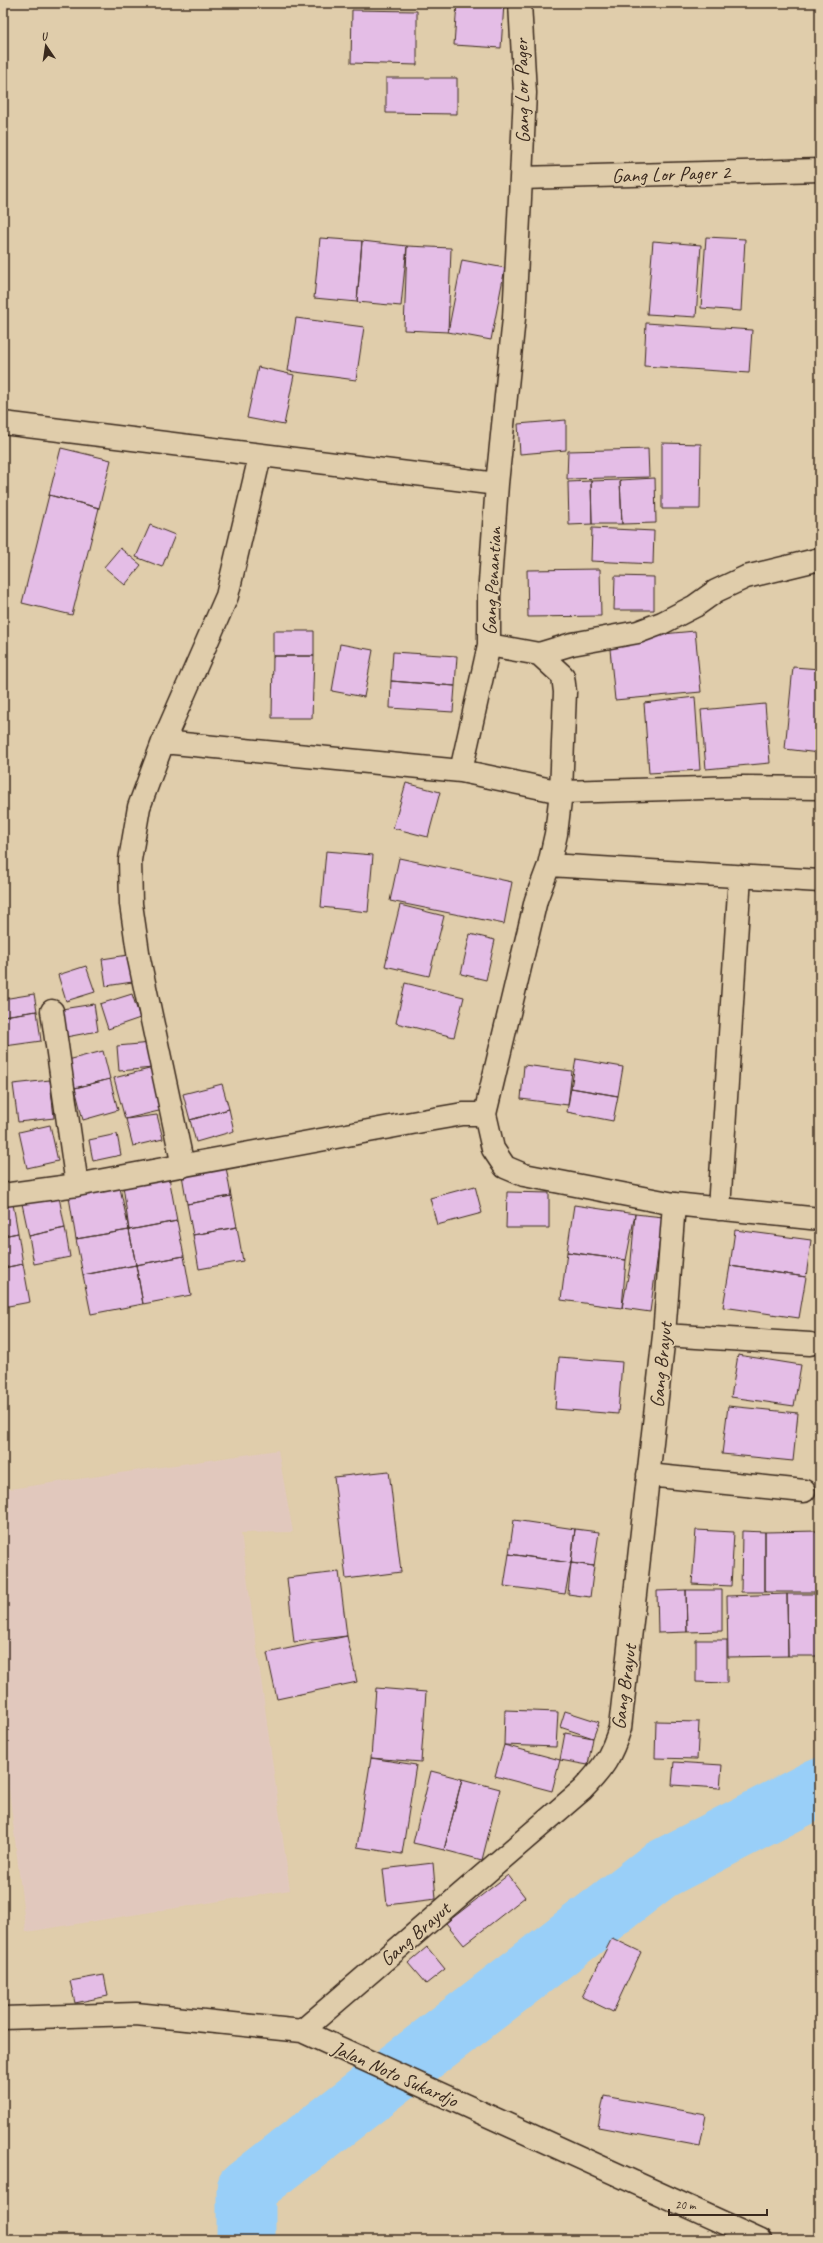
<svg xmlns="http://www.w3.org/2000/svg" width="823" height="2243" font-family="Caveat,sans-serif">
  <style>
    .built { fill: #e1c8bd }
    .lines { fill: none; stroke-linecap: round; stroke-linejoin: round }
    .river { stroke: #99cff8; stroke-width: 59 }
    .building { fill: #e4bde6; stroke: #3b2a1e }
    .minor-casing { stroke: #3b2a1e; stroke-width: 25 }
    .minor { stroke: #e0cdab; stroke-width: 22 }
    .labels { text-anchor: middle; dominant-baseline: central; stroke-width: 3.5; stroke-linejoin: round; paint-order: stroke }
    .street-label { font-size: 20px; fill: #3b2a1e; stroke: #e0cdab }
  </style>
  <rect width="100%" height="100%" fill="#e0cdab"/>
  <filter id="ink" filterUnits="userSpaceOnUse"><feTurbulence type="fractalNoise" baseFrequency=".025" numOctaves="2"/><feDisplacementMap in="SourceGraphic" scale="8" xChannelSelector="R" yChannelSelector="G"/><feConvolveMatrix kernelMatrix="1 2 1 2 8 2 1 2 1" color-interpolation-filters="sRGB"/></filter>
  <g filter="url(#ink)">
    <path class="built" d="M278 1450 293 1532 241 1533 290 1890 26 1932 3 1739V1490Z"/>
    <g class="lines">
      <path class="river" d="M246 2240V2189L660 1870 820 1787"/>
    </g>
    <path class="building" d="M457 3H504L501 48 454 45Z
      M352 10 417 11V65L351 63Z
      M817 56H820V109Z
      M386 78H457V114L386 113Z
      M706 237 745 239 741 311 701 308Z
      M320 238 362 241 357 302 314 298Z
      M362 241 407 246 401 306 357 302Z
      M653 241 701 245 696 317 647 314Z
      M407 246 451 248 448 332 404 330Z
      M462 260 505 268 491 340 448 332Z
      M296 318 364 327 356 380 288 371Z
      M646 323 752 330 749 373 644 366Z
      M258 367 294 375 284 425 247 418Z
      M566 420V450L520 454 518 424Z
      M662 443 701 444 700 509H662Z
      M61 448 111 460 99 508 49 495Z
      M648 449 649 477 567 479 568 451Z
      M655 478 656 523 622 524 620 480Z
      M620 480 622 524H592L591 481Z
      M591 481 592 524 569 525 568 482Z
      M49 495 99 508 72 615 22 603Z
      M150 525 175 535 162 567 136 557Z
      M592 528 654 531 653 564 591 561Z
      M120 548 141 565 125 585 104 567Z
      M600 569 601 616 528 617 527 570Z
      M615 576 654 577V610H614Z
      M273 631H314V656H273Z
      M695 631 701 692 615 700 609 639Z
      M340 644 373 650 364 697 332 691Z
      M393 652 457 656 455 686 391 681Z
      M273 656H314L312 718H272Z
      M793 667 820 669 819 753 785 749Z
      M391 681 455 686 453 712 390 708Z
      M695 697 700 770 649 773 644 703Z
      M765 704 770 763 706 769 701 710Z
      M406 783 440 792 428 837 393 828Z
      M326 851 373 855 368 912 321 907Z
      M399 858 512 882 504 924 390 901Z
      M400 905 444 916 429 976 385 966Z
      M470 934 495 940 486 980 461 974Z
      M135 954 139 981 106 986 102 959Z
      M86 966 95 992 66 1001 58 975Z
      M405 983 464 997 454 1037 396 1023Z
      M34 994 37 1011 3 1016V999Z
      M132 994 140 1018 108 1029 100 1004Z
      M94 1004 98 1031 66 1037 62 1009Z
      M37 1011 41 1041 5 1046 3 1016Z
      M151 1043 153 1068 119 1071 117 1046Z
      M103 1051 110 1079 75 1088 68 1060Z
      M576 1059 623 1067 618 1096 571 1088Z
      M524 1065 572 1071 568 1105 521 1099Z
      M153 1068 163 1110 125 1119 114 1078Z
      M110 1079 118 1110 83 1120 75 1088Z
      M50 1080 54 1118 18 1122 13 1084Z
      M222 1084 229 1109 190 1120 183 1094Z
      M571 1088 618 1096 613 1121 567 1112Z
      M229 1109 234 1131 196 1142 190 1120Z
      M157 1115 163 1139 133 1146 126 1119Z
      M50 1125 58 1161 27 1168 19 1132Z
      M117 1134 121 1155 93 1161 89 1140Z
      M226 1167 231 1196 187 1204 182 1175Z
      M169 1177 177 1221 129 1230 123 1185Z
      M475 1186 482 1213 437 1225 430 1198Z
      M120 1188 129 1230 76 1239 69 1197Z
      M58 1192 65 1228 29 1236 21 1199Z
      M507 1192 549 1193V1228H506Z
      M231 1196 237 1227 193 1235 187 1204Z
      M12 1198 18 1233 3 1236V1200Z
      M574 1205 635 1214 626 1260 567 1252Z
      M635 1214 663 1217 650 1312 622 1308 631 1261Z
      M177 1221 184 1256 136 1265 129 1230Z
      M237 1227 243 1261 199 1269 193 1235Z
      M65 1228 70 1257 34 1264 29 1236Z
      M129 1230 136 1265 83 1275 76 1239Z
      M735 1230 811 1240 806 1277 730 1266Z
      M18 1233 23 1264 3 1268V1236Z
      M567 1252 626 1260 622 1308 561 1300Z
      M184 1256 191 1295 143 1304 136 1265Z
      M23 1264 30 1302 3 1307V1268Z
      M136 1265 143 1304 91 1314 83 1275Z
      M730 1266 806 1277 799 1318 723 1307Z
      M738 1355 801 1365 794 1406 731 1397Z
      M559 1357 622 1362 618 1414 555 1409Z
      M728 1406 798 1413 793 1461 722 1454Z
      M818 1440H820V1469H816Z
      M389 1471 401 1572 346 1579 334 1477Z
      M514 1520 575 1529 571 1563 509 1554Z
      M575 1529 599 1532 594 1566 571 1563Z
      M696 1530 734 1532 731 1586 692 1584Z
      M742 1531 765 1532V1592H741Z
      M819 1531V1592H765V1532Z
      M819 1531H820V1592H819Z
      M509 1554 571 1563 565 1594 504 1586Z
      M571 1563 594 1566 590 1597 568 1594Z
      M339 1572 347 1636 294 1642 287 1578Z
      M686 1590 687 1632 658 1633 657 1591Z
      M686 1590H722V1631L687 1632Z
      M787 1594 788 1656 728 1657 727 1596Z
      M787 1594H820V1656H788Z
      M347 1636 357 1682 277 1699 267 1653Z
      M696 1640H727V1683L696 1682Z
      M376 1688 426 1692 421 1762 371 1758Z
      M505 1710 558 1712 556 1747 504 1745Z
      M565 1711 599 1722 593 1738 560 1727Z
      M656 1721 699 1722 697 1759 655 1758Z
      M565 1733 593 1738 588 1765 560 1760Z
      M504 1745 560 1760 552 1791 495 1776Z
      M371 1758 416 1765 402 1854 357 1847Z
      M674 1762 722 1765 720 1788 672 1785Z
      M431 1771 462 1779 444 1850 413 1843Z
      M462 1779 500 1789 482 1860 444 1850Z
      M433 1863 436 1899 387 1905 383 1869Z
      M508 1875 525 1897 464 1945 446 1923Z
      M612 1938 641 1952 613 2012 582 1997Z
      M427 1947 445 1969 426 1984 408 1963Z
      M104 1975 108 1996 75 2003 70 1981Z
      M604 2096 706 2115 700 2146 598 2127Z"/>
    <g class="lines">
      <defs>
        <path id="minor" d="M521 178 820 170
          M3 423 497 484
          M539 654 572 644 638 632 662 623 695 606 716 591 746 577 820 559
          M163 742 461 771 561 792 565 692 563 676 539 654 489 645V596L497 484 514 318 521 178 525 93 520 3
          M461 771 489 645
          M820 788 741 787 561 792 556 834 549 865 536 900 485 1114 493 1149 505 1167 524 1175 674 1204 820 1219
          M549 865 820 881
          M52 1011 77 1185
          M183 1166 139 959 131 904 130 860 139 807 163 742 227 596 260 456
          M3 1195 77 1185 428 1120 463 1114H485
          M719 1209 740 876
          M664 1335 810 1344
          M648 1475 804 1491
          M3 2018 136 2014 302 2031 761 2240
          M302 2031 582 1790C603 1768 611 1757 620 1728L664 1335 674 1204"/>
      </defs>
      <use href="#minor" class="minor-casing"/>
      <use href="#minor" class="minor"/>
    </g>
  </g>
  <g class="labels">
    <g class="street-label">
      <text transform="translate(522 91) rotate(-91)">Gang Lor Pager</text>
      <text transform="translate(671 174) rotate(-2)">Gang Lor Pager 2</text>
      <text transform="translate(492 581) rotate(-87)">Gang Penantian</text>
      <text transform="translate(661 1365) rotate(-84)">Gang Brayut</text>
      <text transform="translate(624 1687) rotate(-82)">Gang Brayut</text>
      <text transform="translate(415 1934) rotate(-41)">Gang Brayut</text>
      <text transform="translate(395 2074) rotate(24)">Jalan Noto Sukardjo</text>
    </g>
  </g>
  <rect width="823" height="2243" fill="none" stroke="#e0cdab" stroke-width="16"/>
  <rect x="8" y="8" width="807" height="2227" fill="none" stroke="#3b2a1e" stroke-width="1.5" filter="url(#ink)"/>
  <g transform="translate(46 46) rotate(347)" stroke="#e0cdab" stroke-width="3" paint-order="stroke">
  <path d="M0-3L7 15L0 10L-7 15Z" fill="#3b2a1e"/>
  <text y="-6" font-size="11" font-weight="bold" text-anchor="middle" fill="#3b2a1e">U</text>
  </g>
  <path d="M669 2209v6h98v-6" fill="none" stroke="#3b2a1e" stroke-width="2"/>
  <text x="675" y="2209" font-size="12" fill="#3b2a1e" stroke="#e0cdab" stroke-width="3" paint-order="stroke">20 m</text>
</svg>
